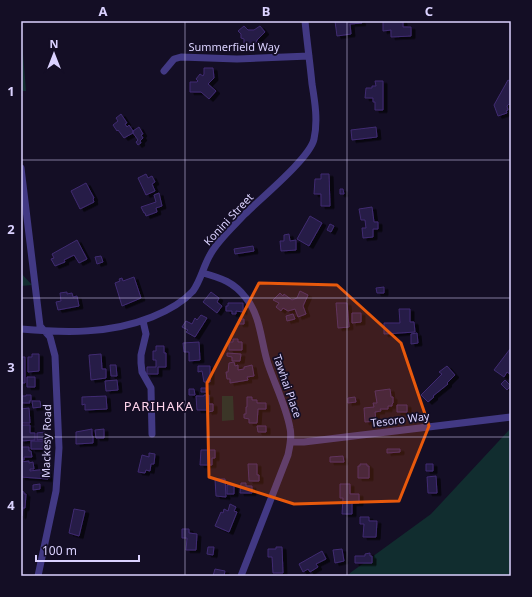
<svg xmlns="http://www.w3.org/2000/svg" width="532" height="597" font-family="'Noto Sans',sans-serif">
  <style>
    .green { fill: #112d2f }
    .building { fill: #271a46; stroke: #402c72; filter: url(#shadow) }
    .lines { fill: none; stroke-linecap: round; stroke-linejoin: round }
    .minor { stroke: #423984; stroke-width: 7 }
    .marked { fill: #e8590c; fill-opacity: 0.2; stroke: #e8590c; stroke-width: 3; stroke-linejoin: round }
    .grid { fill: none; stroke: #dbd2ff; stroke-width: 1; stroke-opacity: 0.55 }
    .labels { text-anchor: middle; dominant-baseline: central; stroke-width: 3.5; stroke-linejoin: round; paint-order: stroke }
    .street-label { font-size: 11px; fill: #dbd2ff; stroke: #140e25 }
    .quarter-label { font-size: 13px; letter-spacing: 1px; fill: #ffd4ec; stroke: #140e25 }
    .neatline { fill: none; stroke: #dbd2ff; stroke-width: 1.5 }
    .grid-label { font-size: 13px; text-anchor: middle; font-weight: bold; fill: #dbd2ff }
  </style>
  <defs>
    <filter id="shadow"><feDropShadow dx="4" dy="2.5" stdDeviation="0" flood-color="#0009"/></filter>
  </defs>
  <rect width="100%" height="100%" fill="#140e25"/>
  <path class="green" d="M21 29 26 91H21Z
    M21 273 32 285 21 286Z
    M222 396H233L234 420 222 421Z
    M511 428V576H348L350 573 431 514Z"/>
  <path class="building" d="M335 21H361L362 23 350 24 351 34 337 36Z
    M383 21H403V27H411V36L391 37V30L383 31Z
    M244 26 248 30H254L260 26 265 32 257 40 256 43H252V46H244V39L241 38V34L238 31Z
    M204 68H213L214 78 208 84 216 91 209 99 201 92H190V82H197L198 81 196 79 200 74 203 76 204 74Z
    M508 80 511 82V105L509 104 507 106 508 110 506 111 507 113 498 116 494 105Z
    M375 81H383V110H375V102H373V98H365L366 88H372V86H376Z
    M121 114 127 123 125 124 127 127 129 125 133 131V133L124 138 118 130 117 131 113 125 118 121 116 118Z
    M139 127 143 134 141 135 143 138 140 141 141 143 138 145 136 142 138 140 133 133V131Z
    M376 127 377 137 352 140 351 130Z
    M146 174 148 178 152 176 155 182 152 184 155 191 146 195 138 178Z
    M321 174H329L330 206H321V194H314L315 179H321Z
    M86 183 94 198 93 199 94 202 80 209 71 191Z
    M340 189H343L344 194H340Z
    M159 193 162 206 156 208 157 212 146 216 145 213H144L141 207 156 202 154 195Z
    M372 207 374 222H378V229H373V237L363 238 362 228H366L365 220H361L359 209Z
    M310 216 322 223 309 246 297 239Z
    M330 224 334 226 331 232 327 230Z
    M289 234 290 241 296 240V250L281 251 280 241H284V235Z
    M77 240 87 259 79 263 74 255 64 260 65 262 55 266 51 259 54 258 52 254Z
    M253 246 254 251 235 254 234 249Z
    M101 256 103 262 97 264 95 257Z
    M134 277 141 298 122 306 115 283 120 281 119 279 122 278 123 281Z
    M384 287V293H377L376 288Z
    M300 291 308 295 303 306 306 314 298 317 295 309 288 311 283 308 281 311 276 307 279 303 273 300 280 293 283 296 284 294 292 300 297 298Z
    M67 292V294L72 293 73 297 77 296 79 306 58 310 56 302 61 301 60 293Z
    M211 292 219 298 217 302 222 306 217 313 203 302Z
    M228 303H243V312L236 311V314H232V311H226V306H228Z
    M336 303H347L349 327 338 328Z
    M399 309H410V322H414L415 332 384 334V323H400Z
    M352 313H361V322L352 323Z
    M293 314 295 319 287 321 286 316Z
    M201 315 207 318 195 337 186 332 188 330 182 327 186 321 192 324 195 318 197 320Z
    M239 319H244V324H239Z
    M417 333 418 343 411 344V334Z
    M233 339H238V342H242V350H229V342H233Z
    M199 342 200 360 189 361V352H184L183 343Z
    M156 346H164V353H166V367H158V374H147V367H156V360H153V351H156Z
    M510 349 511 375 507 372 504 377 494 370Z
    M227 353 241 354 240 361H232V357L227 356Z
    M32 354H39V371L28 372V357H32Z
    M101 354 102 369H106V378L91 380 89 355Z
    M21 357H25V383H21Z
    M234 362 235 366 238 365V370L244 369V367L252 365 254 376 247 377 248 380 230 383V379H227L226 372H228L229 363Z
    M110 365H116L117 376H111Z
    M198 366H210V382H204L202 371 198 372Z
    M447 366 455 375 447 383 448 384 433 396 434 397 428 402 421 395 442 374 439 372Z
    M27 377H35V387H27Z
    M117 380 118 390 106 391 105 381Z
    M505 380 511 386 507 390 501 384Z
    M201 388H206V392H201Z
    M189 389H194L195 395H189Z
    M390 389 391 397H393V403L392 404V406H388V409H380L381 411 375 412 376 421 365 422 364 408 374 407 373 403H377L375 391Z
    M26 395H31V401H29L30 403H21V396H26Z
    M204 395H209V404H213V411L208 412V410H197L196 396H204Z
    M106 396 107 409 85 410V404L82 405V397Z
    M247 397H252V400H257V403H266V409H258L257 423H249V419L244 418V414H246V407H247Z
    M355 397 356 402 348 403V398Z
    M32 401H40L41 407 33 408Z
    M397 405H407V412H397Z
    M29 408 30 423H21V409Z
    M21 425H30V433H35V440L21 441Z
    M257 426H266V432H258Z
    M92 429V436H93V443L76 444V432Z
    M104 429V438H96L95 430Z
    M45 432V439L37 440V433Z
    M31 441H44V449H31Z
    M21 447H29V451H31L32 457H24V460H21Z
    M387 449H400V452L387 453Z
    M201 450H215V458H212V465H200Z
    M149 453 155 454 154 464H151L150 471 146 470 145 473 138 472 142 455 149 457Z
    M343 456 344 462H330V457Z
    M29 461V463L33 462 34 469H30V471L47 469 48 479 21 477V462Z
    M248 464H257V475H259V481H249Z
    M360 464H367V466H369V478H358V466H360Z
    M426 464H433V471H426Z
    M436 476 437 493H428L427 477Z
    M215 479H225L226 497 216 496Z
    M241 483H246V486H252V493H240Z
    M40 484V489L33 490V485Z
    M340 484H350V494H359V503H352V514H342L343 498H340Z
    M227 485H234V494H227Z
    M21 491 24 492V494H26L25 508H23L22 516H21Z
    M230 504 236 507 234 511 237 512 229 532 215 526 221 512 223 513 224 509 228 511Z
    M74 509 85 511 79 536 69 533Z
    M360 517H369V521H377L376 537H363L364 524H360Z
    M182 529H189V533L197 534 196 550H186L187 538H182Z
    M208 547H214L213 555 207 554Z
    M276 547H282L283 573H273L272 557H268V549H276Z
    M342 549 344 561 335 563 333 550Z
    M322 551 326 559 316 564 318 567 310 572 308 569 303 572 299 564Z
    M370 553V556H372V563H355V556H365V554Z
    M215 569 225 571 224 576H213Z"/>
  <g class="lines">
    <path class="minor" d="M164 71 174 59 181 57 237 59 309 56
      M21 168 40 326 50 337 55 356 59 448 56 491 38 576
      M203 273C221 278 234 282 246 298 261 316 261 343 268 364 275 385 286 406 290 428 292 437 290 445 288 455L241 576
      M143 321 146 334 141 355V363L142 372 151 388 152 434
      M21 329C66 333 110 334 152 317 167 311 182 303 193 291 201 280 203 267 210 255 218 240 233 227 245 214 261 198 310 158 314 139 318 121 315 102 312 84 310 63 307 42 305 21
      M291 442H304L511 417"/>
  </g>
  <path class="marked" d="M259 283 337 285 401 343 429 426 399 501 294 504 209 477 207 383Z"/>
  <path class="grid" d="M185 21V576M347 21V576M21 160H511M21 298H511M21 437H511"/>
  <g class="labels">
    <g class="street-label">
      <text x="234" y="46">Summerfield Way</text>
      <text transform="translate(228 219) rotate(-47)">Konini Street</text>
      <text transform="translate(288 386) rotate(71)">Tawhai Place</text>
      <text transform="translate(400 419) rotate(-7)">Tesoro Way</text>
      <text transform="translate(46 441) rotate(-89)">Mackesy Road</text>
    </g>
    <g class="quarter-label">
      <text x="159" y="406">PARIHAKA</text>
    </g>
  </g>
  <rect width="532" height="597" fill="none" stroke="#140e25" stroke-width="44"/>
  <g transform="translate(54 54)" stroke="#140e25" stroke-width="3" paint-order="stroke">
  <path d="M0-3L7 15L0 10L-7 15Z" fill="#dbd2ff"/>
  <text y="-6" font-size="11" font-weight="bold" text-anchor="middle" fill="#dbd2ff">N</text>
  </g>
  <path d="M36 555v6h103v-6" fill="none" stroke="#dbd2ff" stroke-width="2"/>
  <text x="42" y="555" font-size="12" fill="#dbd2ff" stroke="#140e25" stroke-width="3" paint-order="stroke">100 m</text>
  <rect x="22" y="22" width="488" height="553" class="neatline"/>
  <g class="grid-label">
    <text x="103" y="16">A</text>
    <text x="266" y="16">B</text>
    <text x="429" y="16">C</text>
    <text x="11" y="96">1</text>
    <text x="11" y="234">2</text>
    <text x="11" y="372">3</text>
    <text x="11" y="510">4</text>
  </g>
</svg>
